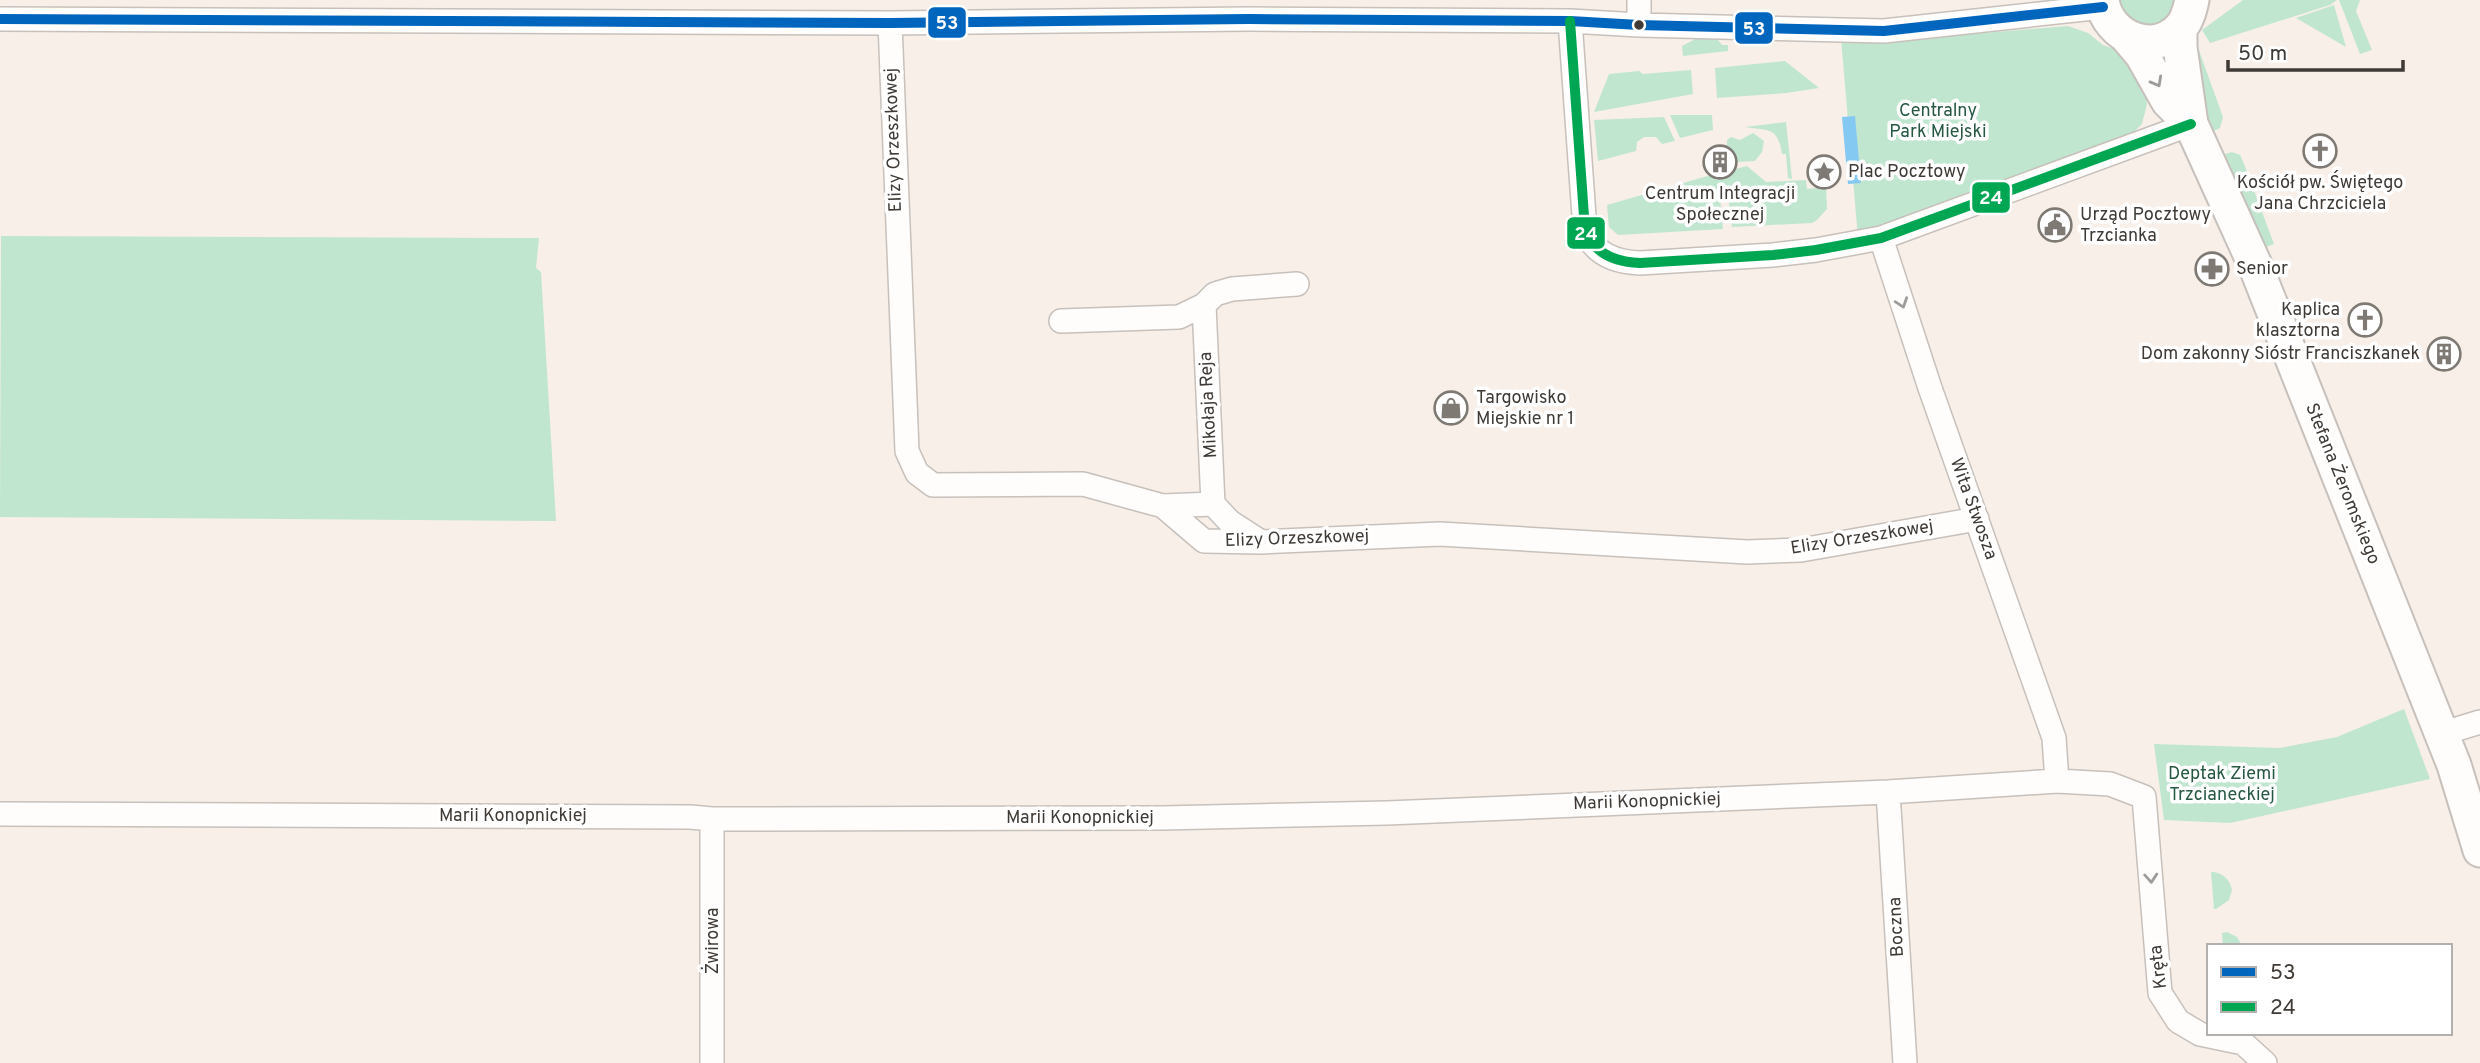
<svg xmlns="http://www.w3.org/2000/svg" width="2480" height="1063" font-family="Overpass,sans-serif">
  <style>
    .green { fill: #c0e6d0 }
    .water { fill: #84c9f1 }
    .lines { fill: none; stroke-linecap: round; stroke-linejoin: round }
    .minor-casing { stroke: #c7c0bb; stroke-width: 26 }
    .secondary-casing { stroke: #c7c0bb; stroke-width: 37 }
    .minor { stroke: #fefdfc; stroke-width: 23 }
    .secondary { stroke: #fefdfc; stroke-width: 33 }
    .bus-1-casing { stroke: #fff; stroke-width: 16 }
    .bus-2-casing { stroke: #fff; stroke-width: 16 }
    .bus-1 { stroke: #0065bd; stroke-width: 10 }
    .bus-2 { stroke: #00a651; stroke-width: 10 }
    .oneway { stroke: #9e9c98 }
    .bus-dot { fill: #3f3a35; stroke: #fff; stroke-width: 2.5 }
    .labels { text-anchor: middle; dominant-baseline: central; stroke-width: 7; stroke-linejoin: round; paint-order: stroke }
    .park-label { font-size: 18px; fill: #275844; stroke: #fff }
    .street-label { font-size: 18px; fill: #3f3a35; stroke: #fff }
    .poi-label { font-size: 18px; fill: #3f3a35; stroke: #fff; text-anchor: start }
    .line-badge { stroke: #fff; stroke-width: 2.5 }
    .badge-label { font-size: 19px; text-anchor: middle; font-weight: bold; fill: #fff }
  </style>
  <rect width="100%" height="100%" fill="#f7efe8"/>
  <path class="green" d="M2114 0H2176C2167 26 2159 27 2133 25Z
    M2243 0H2337L2330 5 2210 43 2202 30Z
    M2339 0H2360L2356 11 2372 50 2360 54Z
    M2334 5 2346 47 2296 18Z
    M2068 26 2088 33 2103 45 2128 54 2143 76 2147 104 2142 124 2125 141 1858 238 1841 38 1890 41Z
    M1701 36H1715L1722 45H1728V51L1683 56 1682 46Z
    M2196 42 2223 117 2220 128 2212 132 2199 102Z
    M1785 61 1819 88 1786 93 1717 98 1715 68Z
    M1691 70 1693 94 1594 112 1609 74 1639 71 1643 74Z
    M1670 115H1712L1713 130 1680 138Z
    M1664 117 1675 141 1662 144 1656 137H1644L1637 142 1636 151 1598 161 1594 120Z
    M1786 122 1792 179 1788 178 1786 154H1782C1778 125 1766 131 1745 127Z
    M1753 133 1764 141 1762 152 1755 161 1736 162 1727 148V140L1731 137 1740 140Z
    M2232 152 2240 155 2244 164 2274 244 2261 249 2222 155Z
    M1747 166 1766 182 1806 180 1807 189 1826 187 1827 209 1817 220 1812 223 1732 227 1727 185 1719 187 1723 229 1618 235 1609 227 1607 205 1718 173 1719 178 1729 177 1728 171Z
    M1 236 539 238 536 268 541 272 556 521 0 517Z
    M2404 709 2430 779 2230 823 2164 820 2154 744 2280 748 2337 737Z
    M2211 872C2222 872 2230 879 2232 890L2229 900 2216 909H2214Z
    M2227 932 2237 937 2242 946H2223L2222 933Z"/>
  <path class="water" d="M1855 116 1861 183 1848 184 1842 117Z"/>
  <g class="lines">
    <defs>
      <path id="minor" d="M1639 0V25
        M0 19 890 23 1249 19 1570 21 1639 25 1884 31 2103 7
        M1570 21 1585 230C1594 254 1615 262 1640 263L1773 255 1816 250 1881 238 2191 124
        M890 23 907 451 917 473 933 485 1083 484 1163 506 1204 541 1261 542 1440 534 1747 552 1801 550 1977 519
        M1881 238 1930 388 2054 738 2057 781
        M1204 305 1213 504 1230 522 1261 542
        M1061 321 1179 317 1204 305 1215 294 1232 289 1297 284
        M1163 506 1213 504
        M2441 734 2480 722
        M1888 792 1905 1063
        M0 814 690 817 712 819 1163 818 1387 813 1888 792 2057 781 2110 784 2144 797 2160 993 2178 1021 2200 1034 2243 1043 2265 1063
        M712 1063V819"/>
      <path id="secondary" d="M2102 0C2107 38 2156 58 2182 26 2188 18 2190 9 2192 0
        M2180 29V47L2191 124 2255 265 2454 765 2480 850
        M2127 37 2142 55 2168 101 2191 124"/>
    </defs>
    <use href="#minor" class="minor-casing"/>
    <use href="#secondary" class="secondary-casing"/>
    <use href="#minor" class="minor"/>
    <use href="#secondary" class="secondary"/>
    <defs>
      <path id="bus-1" d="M0 19 890 23 1249 19 1570 21 1639 25 1884 31 2103 7"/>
      <path id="bus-2" d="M1570 21 1585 230C1594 254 1615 262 1640 263L1773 255 1816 250 1881 238 2191 124"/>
    </defs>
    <use href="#bus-1" class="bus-1-casing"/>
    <use href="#bus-2" class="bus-2-casing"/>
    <use href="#bus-1" class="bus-1"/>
    <use href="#bus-2" class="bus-2"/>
  </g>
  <defs><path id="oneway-chevron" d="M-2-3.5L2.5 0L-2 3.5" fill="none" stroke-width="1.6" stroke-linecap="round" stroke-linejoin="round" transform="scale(1.75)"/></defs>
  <g class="oneway">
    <use href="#oneway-chevron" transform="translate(2157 82) rotate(61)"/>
    <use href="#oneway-chevron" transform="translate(1902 303) rotate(71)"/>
    <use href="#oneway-chevron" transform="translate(2151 878) rotate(86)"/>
  </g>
  <defs>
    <symbol id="church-ring" viewBox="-11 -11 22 22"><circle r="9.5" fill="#fff" stroke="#7f7974" stroke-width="1.5"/><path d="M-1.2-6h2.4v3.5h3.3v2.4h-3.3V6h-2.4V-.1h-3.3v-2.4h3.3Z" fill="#7f7974"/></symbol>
    <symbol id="building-ring" viewBox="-11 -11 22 22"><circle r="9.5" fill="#fff" stroke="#7f7974" stroke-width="1.5"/><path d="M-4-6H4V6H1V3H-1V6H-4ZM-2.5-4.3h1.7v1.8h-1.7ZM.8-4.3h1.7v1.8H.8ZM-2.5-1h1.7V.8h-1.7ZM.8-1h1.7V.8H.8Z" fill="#7f7974"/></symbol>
    <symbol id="sight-ring" viewBox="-11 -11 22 22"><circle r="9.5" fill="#fff" stroke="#7f7974" stroke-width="1.5"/><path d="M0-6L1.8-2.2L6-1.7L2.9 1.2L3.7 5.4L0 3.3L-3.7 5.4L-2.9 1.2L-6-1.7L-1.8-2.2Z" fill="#7f7974"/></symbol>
    <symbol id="civic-ring" viewBox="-11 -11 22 22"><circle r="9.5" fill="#fff" stroke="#7f7974" stroke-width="1.5"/><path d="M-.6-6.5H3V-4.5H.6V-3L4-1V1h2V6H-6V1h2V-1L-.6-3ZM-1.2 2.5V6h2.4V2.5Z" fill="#7f7974"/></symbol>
    <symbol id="pharmacy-ring" viewBox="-11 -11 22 22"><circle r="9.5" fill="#fff" stroke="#7f7974" stroke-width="1.5"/><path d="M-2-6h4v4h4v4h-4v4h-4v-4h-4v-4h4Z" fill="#7f7974"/></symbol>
    <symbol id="shop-ring" viewBox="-11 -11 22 22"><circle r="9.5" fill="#fff" stroke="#7f7974" stroke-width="1.5"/><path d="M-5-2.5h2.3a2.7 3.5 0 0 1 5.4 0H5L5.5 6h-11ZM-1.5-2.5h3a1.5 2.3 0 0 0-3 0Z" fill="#7f7974"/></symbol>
  </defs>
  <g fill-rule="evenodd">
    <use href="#church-ring" x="2301" y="132" width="38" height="38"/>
    <use href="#building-ring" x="1701" y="143" width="38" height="38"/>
    <use href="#sight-ring" x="1805" y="153" width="38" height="38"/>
    <use href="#civic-ring" x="2036" y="206" width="38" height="38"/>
    <use href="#pharmacy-ring" x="2193" y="250" width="38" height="38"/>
    <use href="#church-ring" x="2346" y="301" width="38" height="38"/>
    <use href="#building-ring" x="2425" y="335" width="38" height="38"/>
    <use href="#shop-ring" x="1432" y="389" width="38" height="38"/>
  </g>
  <circle class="bus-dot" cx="1639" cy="25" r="6"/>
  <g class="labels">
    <g class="park-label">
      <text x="1938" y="111">Centralny<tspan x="1938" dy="21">Park Miejski</tspan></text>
      <text x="2222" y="774">Deptak Ziemi<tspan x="2222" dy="21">Trzcianeckiej</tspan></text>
    </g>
    <g class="street-label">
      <text transform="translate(894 140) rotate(-92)">Elizy Orzeszkowej</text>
      <text transform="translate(1209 405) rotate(-93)">Mikołaja Reja</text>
      <text transform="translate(2342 484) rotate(68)">Stefana Żeromskiego</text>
      <text transform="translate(1973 509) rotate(70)">Wita Stwosza</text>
      <text transform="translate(1862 538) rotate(-9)">Elizy Orzeszkowej</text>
      <text transform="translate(1297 539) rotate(-2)">Elizy Orzeszkowej</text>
      <text transform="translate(1647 802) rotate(-2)">Marii Konopnickiej</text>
      <text x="513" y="816">Marii Konopnickiej</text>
      <text x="1080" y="818">Marii Konopnickiej</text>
      <text transform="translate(1897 927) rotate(-93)">Boczna</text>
      <text transform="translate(713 941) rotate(-90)">Żwirowa</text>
      <text transform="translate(2159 967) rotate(-97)">Kręta</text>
    </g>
    <g class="poi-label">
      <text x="1848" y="172">Plac Pocztowy</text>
      <text x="2320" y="183" text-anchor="middle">Kościół pw. Świętego<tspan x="2320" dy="21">Jana Chrzciciela</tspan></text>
      <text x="1720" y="194" text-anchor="middle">Centrum Integracji<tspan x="1720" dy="21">Społecznej</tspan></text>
      <text x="2080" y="215">Urząd Pocztowy<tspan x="2080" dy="21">Trzcianka</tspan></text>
      <text x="2236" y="269">Senior</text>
      <text x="2340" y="310" text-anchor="end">Kaplica<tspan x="2340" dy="21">klasztorna</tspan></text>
      <text x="2420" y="354" text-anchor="end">Dom zakonny Sióstr Franciszkanek</text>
      <text x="1476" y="398">Targowisko<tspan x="1476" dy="21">Miejskie nr 1</tspan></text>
    </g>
  </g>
  <g class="line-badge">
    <rect x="927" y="6" width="40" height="33" rx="7" fill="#0065bd"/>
    <rect x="1734" y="11" width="40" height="34" rx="7" fill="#0065bd"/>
    <rect x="1971" y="181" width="40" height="33" rx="7" fill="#00a651"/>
    <rect x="1566" y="216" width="40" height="34" rx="7" fill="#00a651"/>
  </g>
  <g class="badge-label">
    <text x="947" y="29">53</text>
    <text x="1754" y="35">53</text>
    <text x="1991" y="204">24</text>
    <text x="1586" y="240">24</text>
  </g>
  <rect x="2207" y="944" width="245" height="91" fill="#ffffff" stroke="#b2b0ae" stroke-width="2"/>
  <rect x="2221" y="967" width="35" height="10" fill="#0065bd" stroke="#b2b0ae" stroke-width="2"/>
  <text x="2270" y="979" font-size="21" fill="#3f3a35">53</text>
  <rect x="2221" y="1002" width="35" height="10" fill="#00a651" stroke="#b2b0ae" stroke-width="2"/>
  <text x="2270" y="1014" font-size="21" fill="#3f3a35">24</text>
  <path d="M2228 60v10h175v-10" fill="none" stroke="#3f3a35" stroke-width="3.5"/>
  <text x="2238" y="60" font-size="21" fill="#3f3a35" stroke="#ffffff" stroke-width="5" paint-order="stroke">50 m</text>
</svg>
